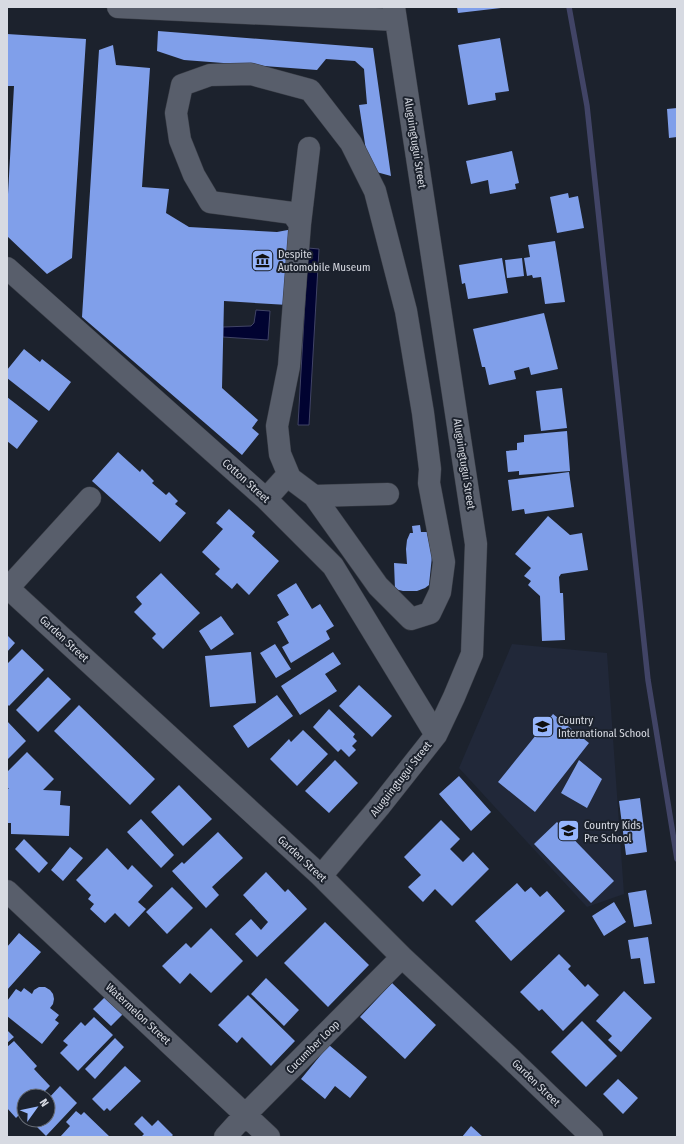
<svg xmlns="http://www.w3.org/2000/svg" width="684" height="1144" font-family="'Fira Sans Condensed',sans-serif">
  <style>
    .built { fill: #212839 }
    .water { fill: #010331; stroke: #414466 }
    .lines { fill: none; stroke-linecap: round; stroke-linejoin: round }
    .stream { stroke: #414466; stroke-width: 5.5 }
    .building { fill: #809fea }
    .minor-casing { stroke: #393d46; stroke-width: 23 }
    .minor { stroke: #585e6b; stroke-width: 22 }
    .labels { text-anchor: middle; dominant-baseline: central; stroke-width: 4; stroke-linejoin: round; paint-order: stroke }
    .street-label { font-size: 11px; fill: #d7dae2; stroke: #1c222d }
    .poi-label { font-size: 11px; fill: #d7dae2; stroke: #1c222d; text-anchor: start }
  </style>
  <rect width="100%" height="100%" fill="#1c222d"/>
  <path class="built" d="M512 644 607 653 624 894 587 907 459 768Z"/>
  <path class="water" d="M308 248 319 249 309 425H298Z
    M256 310 270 311 268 340 223 337V327L251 326 254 323Z"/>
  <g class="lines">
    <path class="stream" d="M569 7 587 106 648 680 677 859"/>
  </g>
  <path class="building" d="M457 7H501V8L458 13Z
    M158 31 373 48 391 176 369 170 359 105 367 104 364 69 355 61 326 59 317 70 184 60 157 51Z
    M7 34 86 39 72 258 47 274 7 236V194H8L14 86H7Z
    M500 38 509 91 495 93 496 100 468 105 458 45Z
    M113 45 116 65 150 68 142 187 169 189 166 213 189 227 277 232 293 229 288 305 224 301 222 388 258 420 252 428 259 434 242 455 82 317 99 50Z
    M677 108V137L669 138 667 109Z
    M512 151 519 183 515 184 516 189 490 194 488 180 471 184 466 161Z
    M568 193 569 198 578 196 584 228 557 233 550 197Z
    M555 241 565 302 545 304 541 277 533 278 532 275 527 276 524 258 530 257 528 245Z
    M502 258 508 293 468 299 465 283 462 284 459 265Z
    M522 258 524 276 507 278 505 260Z
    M544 313 558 369 531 375 529 367 514 371 516 379 489 385 485 367H482L473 329Z
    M24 349 40 362 42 359 71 382 49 411 7 378V370Z
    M562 388 567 428 541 431 536 391Z
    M7 397 38 421 17 449 7 441Z
    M567 431 570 471 519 475V471L508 472 506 451 517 450V443L524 442V435Z
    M118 452 140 472 142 469 154 481 152 483 166 495 169 492 178 501 175 504 186 513 160 542 92 481Z
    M569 472 574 507 525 514 524 509 512 511 508 480Z
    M229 509 255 532 252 536 279 561 249 595 237 583 232 589 215 574 220 569 202 552 223 529 216 523Z
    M548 516 570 535 582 533 588 570 561 574 559 577 560 593H563L565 640 542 641 540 596 528 585 531 581 524 576 531 568 515 554Z
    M420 525 421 532H427L432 556 429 585 425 588 417 591H403L395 589 394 563 407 564 406 549 407 540 410 533H413L412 526Z
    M161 573 200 613 163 649 152 638 156 634 134 612 142 604 136 597Z
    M296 583 312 609 320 604 334 626 326 631 330 639 291 663 282 647 289 643 277 622 289 615 277 595Z
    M221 616 234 634 211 650 199 631Z
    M7 635 15 643 7 652Z
    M275 644 291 669 276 678 260 653Z
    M22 649 44 670 9 706 7 704V664Z
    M251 652 256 703 210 707 205 656Z
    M333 652 341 664 325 674 337 691 300 715 281 686Z
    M48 677 71 699 38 732 16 710Z
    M359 685 392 716 372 737 339 706Z
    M277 695 293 716 248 748 233 726Z
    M79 705 155 779 130 805 54 731Z
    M329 709 355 734 353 737 357 741 352 746 356 750 349 757 341 749 338 752 313 727Z
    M553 714 589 743 535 812 498 782Z
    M7 721 26 741 7 760Z
    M303 730 328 754 297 786 270 759 289 739 291 742Z
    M27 752 54 779 43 790 61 791 60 805 70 806 69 836 11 834V823H7V789H9L7 787V772Z
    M335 760 358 783 329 813 305 791Z
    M579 760 602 779 587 808 561 793Z
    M459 776 491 812 471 831 439 794Z
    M179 785 212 819 183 846 151 812Z
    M640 798 647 852 626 855 619 801Z
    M141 819 174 855 161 868 127 832Z
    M441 820 460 839 450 849 463 862 473 852 489 869 452 906 435 889 423 902 408 887 421 875 404 857Z
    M557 822 614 881 591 903 534 844Z
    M218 832 243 858 212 887 219 895 206 908 172 871 182 862 184 864Z
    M24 839 48 863 39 873 15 849Z
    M70 847 83 858 63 881 51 870Z
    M107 848 128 870 132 865 153 886 138 902 146 909 129 927 115 913 105 923 90 909 94 904 88 899 91 895 76 880Z
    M266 872 285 892 288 889 307 909 257 957 235 934 251 919 261 930 268 922 243 895Z
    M517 883 525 892 531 887 540 897 547 891 565 911 511 961 475 921Z
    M172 887 193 908 167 934 146 912Z
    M646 890 652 924 634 927 628 893Z
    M614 902 626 922 604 936 592 916Z
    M325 922 369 965 328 1007 284 963Z
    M211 928 243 961 211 993 190 973 180 984 162 966 186 943 191 948Z
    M19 933 41 952 7 990V947Z
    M648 937 655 983 644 984 640 958 631 959 628 940Z
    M559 954 571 966 568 969 585 987 588 984 599 995 563 1031 542 1009 539 1011 520 992Z
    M266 978 299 1010 284 1026 251 994Z
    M392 983 436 1025 405 1059 360 1017Z
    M39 987H45L50 990 53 994 54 999 53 1004 50 1008 59 1015 55 1020 59 1023 42 1044 7 1016V1001L16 989 21 992 24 988 32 994 34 990Z
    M624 991 652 1018 621 1052 608 1040 612 1036 596 1021Z
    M109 993 127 1010 111 1026 93 1009Z
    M248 995 295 1041 271 1066 242 1037 237 1043 218 1025Z
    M94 1017 113 1035 78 1071 60 1053 68 1045 63 1041 81 1022 85 1026Z
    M582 1021 617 1056 586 1087 551 1052Z
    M7 1030 14 1037 7 1043Z
    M115 1038 124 1047 95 1079 85 1069Z
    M14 1041 37 1066 34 1069 50 1086 40 1096H24V1110L16 1118 7 1108V1047Z
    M329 1045 367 1077 350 1098 335 1086 325 1099 301 1079Z
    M125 1066 141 1081 110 1111 107 1108 104 1111 92 1099Z
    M618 1079 638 1098 623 1114 603 1094Z
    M60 1086 77 1103 46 1136 30 1120H48V1099Z
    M76 1111 81 1115 84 1112 110 1137H60L70 1126 66 1122Z
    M142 1116 152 1126 158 1120 173 1135 171 1137H141L144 1134 134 1124Z
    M471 1126 483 1137H462Z"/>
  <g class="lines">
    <defs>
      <path id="minor" d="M118 7 396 20
        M300 224 309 148
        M7 268 266 499 333 566 436 735
        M314 496 388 494
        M266 499 284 479 290 478 314 496 378 586 411 619 430 613 440 592 444 562 429 483 430 469 423 413 406 311 375 191 351 143 310 90 251 74 210 75 182 85 176 113 180 140 194 175 210 202 292 213 300 224 289 366 277 426 280 454 290 478
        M7 587 321 876 402 957 509 1057 592 1137
        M8 588 90 498
        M321 876 380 806 436 735 454 697 472 654 476 544 394 7
        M7 891 269 1137
        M225 1137 245 1115 402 957"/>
    </defs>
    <use href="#minor" class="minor-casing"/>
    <use href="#minor" class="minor"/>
  </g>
  <defs>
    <symbol id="museum-square" viewBox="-11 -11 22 22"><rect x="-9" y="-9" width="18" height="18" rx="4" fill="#97b6fd" stroke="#1c222d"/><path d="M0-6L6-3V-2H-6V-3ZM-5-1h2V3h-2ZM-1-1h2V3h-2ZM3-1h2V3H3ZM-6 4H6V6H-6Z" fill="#111"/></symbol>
    <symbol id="school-square" viewBox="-11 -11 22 22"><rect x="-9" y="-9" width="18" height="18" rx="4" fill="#97b6fd" stroke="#1c222d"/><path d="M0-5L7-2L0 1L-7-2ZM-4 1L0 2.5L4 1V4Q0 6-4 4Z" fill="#111"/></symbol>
  </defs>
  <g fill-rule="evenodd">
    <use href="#museum-square" x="250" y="248" width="25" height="25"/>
    <use href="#school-square" x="530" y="714" width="25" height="25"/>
    <use href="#school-square" x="556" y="818" width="25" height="25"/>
  </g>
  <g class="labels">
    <g class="street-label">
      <text transform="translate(415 143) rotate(81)">Aluguingtugui Street</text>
      <text transform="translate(464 464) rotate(81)">Aluguingtugui Street</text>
      <text transform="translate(246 481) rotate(42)">Cotton Street</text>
      <text transform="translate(64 639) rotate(43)">Garden Street</text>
      <text transform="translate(401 779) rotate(-52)">Aluguingtugui Street</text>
      <text transform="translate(302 859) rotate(43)">Garden Street</text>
      <text transform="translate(138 1014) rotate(43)">Watermelon Street</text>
      <text transform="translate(313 1047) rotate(-45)">Cucumber Loop</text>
      <text transform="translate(536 1083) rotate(44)">Garden Street</text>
    </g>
    <g class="poi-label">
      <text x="278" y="254">Despite<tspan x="278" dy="13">Automobile Museum</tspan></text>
      <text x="558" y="720">Country<tspan x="558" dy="13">International School</tspan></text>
      <text x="584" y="825">Country Kids<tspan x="584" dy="13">Pre School</tspan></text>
    </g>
  </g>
  <rect width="684" height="1144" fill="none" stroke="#d7dae2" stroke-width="16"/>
  <g transform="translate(36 1108) rotate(57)"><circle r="19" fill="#1c222d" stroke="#676c75"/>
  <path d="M0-3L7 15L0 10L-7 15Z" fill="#97b6fd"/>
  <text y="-6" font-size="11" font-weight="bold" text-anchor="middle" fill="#d7dae2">N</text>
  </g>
</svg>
